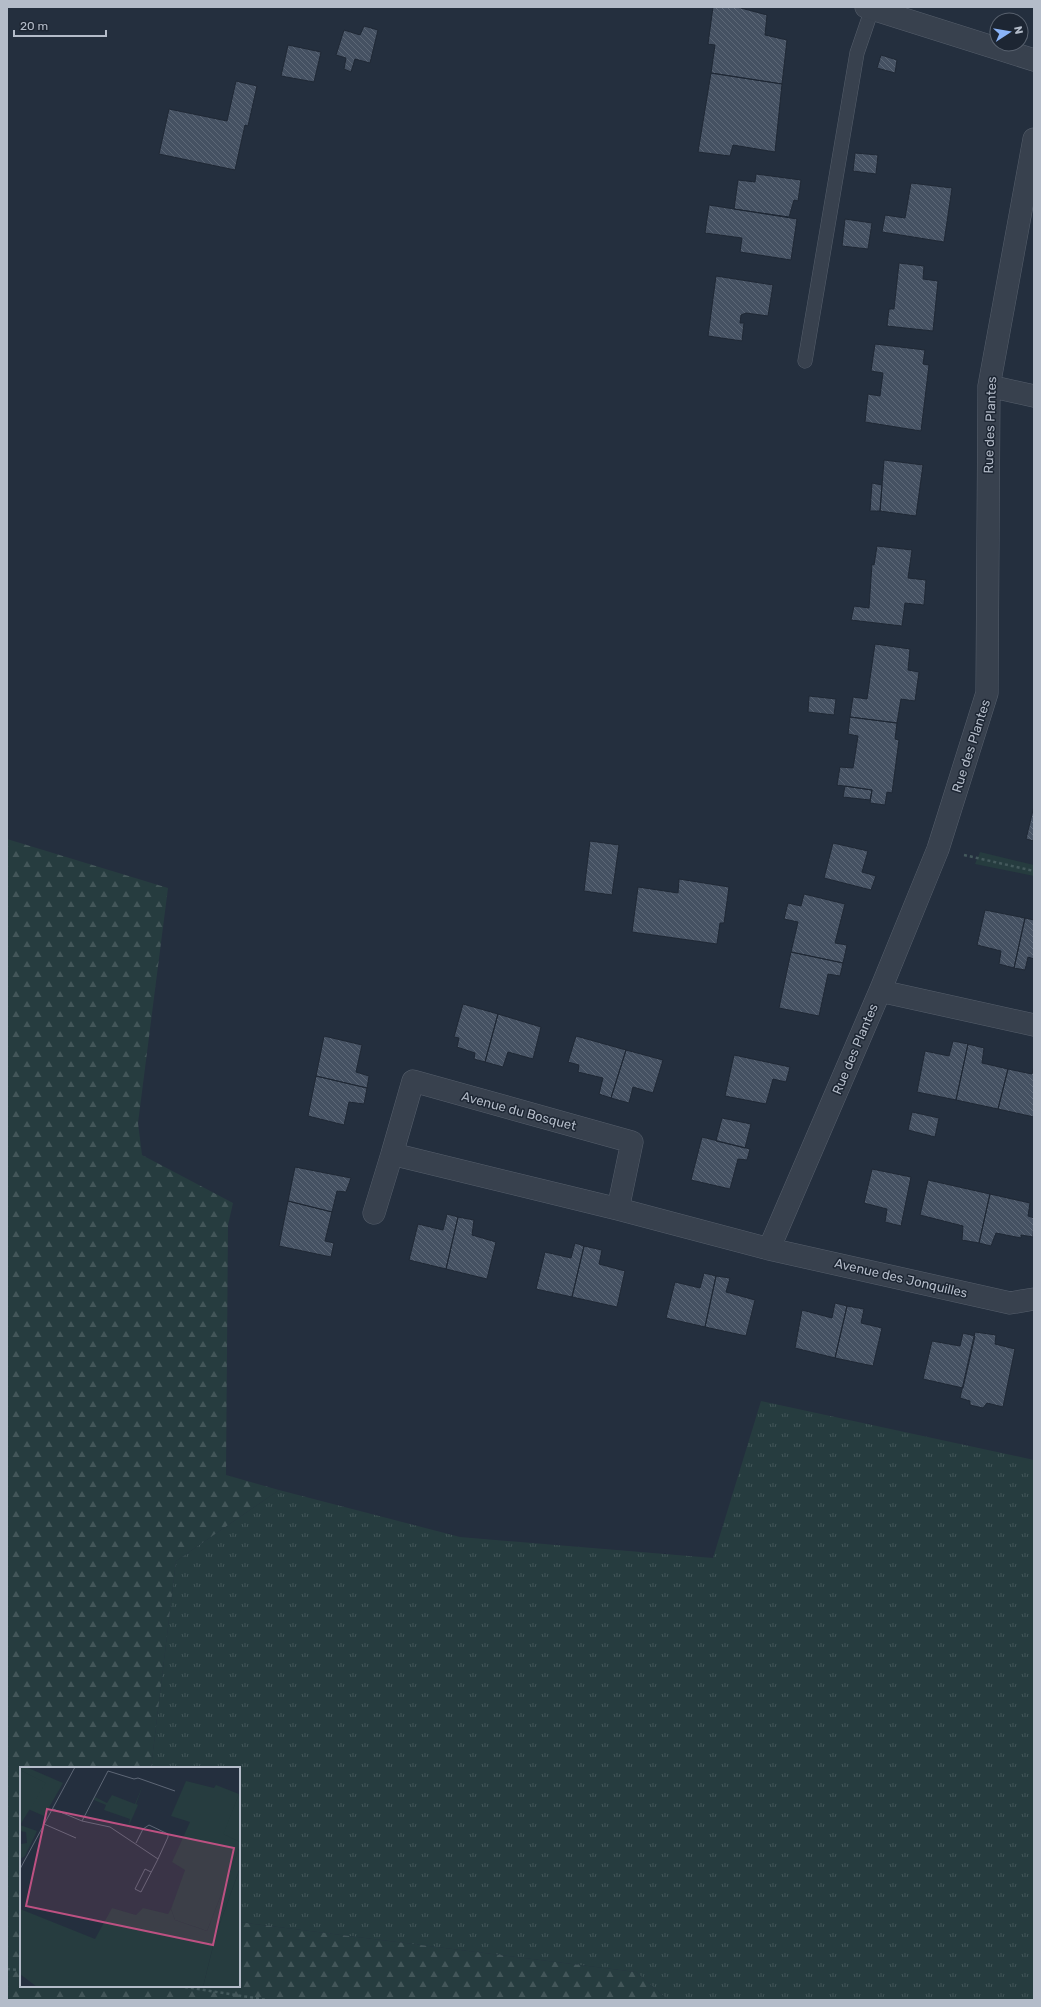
<svg xmlns="http://www.w3.org/2000/svg" width="1041" height="2007" font-family="Rubik,sans-serif">
  <style>
    .grass { fill: url(#grass-tufts) }
    .forest { fill: url(#forest-firs) }
    .park { fill: #263c3f }
    .building { fill: url(#building-back-hatch); stroke: #1f2835 }
    .lines { fill: none; stroke-linecap: round; stroke-linejoin: round }
    .lane-casing { stroke: #565f6c; stroke-width: 15 }
    .street-casing { stroke: #565f6c; stroke-width: 23 }
    .path { stroke: #44595c; stroke-width: 2.5; stroke-dasharray: 3 3; stroke-linecap: butt }
    .lane { stroke: #38414e; stroke-width: 14 }
    .street { stroke: #38414e; stroke-width: 22 }
    .labels { text-anchor: middle; dominant-baseline: central; stroke-width: 3; stroke-linejoin: round; paint-order: stroke }
    .street-label { font-size: 13px; fill: #b4bcc9; stroke: #1d2633 }
    .inset-road { fill: none; stroke: #5e6776; stroke-width: 1 }
    .view { fill: #bd5182; fill-opacity: 0.15; stroke: #bd5182; stroke-width: 2 }
    .inset-edge { fill: none; stroke: #b4bcc9; stroke-width: 2 }
  </style>
  <defs>
    <pattern id="grass-tufts" width="24" height="20" patternUnits="userSpaceOnUse"><rect width="24" height="20" fill="#263c3f"/><path d="M3 7l-1-3M5 7V3M7 7l1-3M15 17l-1-3M17 17v-4M19 17l1-3" fill="none" stroke="#435659"/></pattern>
    <pattern id="forest-firs" width="22" height="20" patternUnits="userSpaceOnUse"><rect width="22" height="20" fill="#263c3f"/><path d="M5 1l3.5 6h-7zM16 11l3.5 6h-7z" fill="#435659"/></pattern>
    <pattern id="building-back-hatch" width="6" height="6" patternUnits="userSpaceOnUse"><rect width="6" height="6" fill="#455162"/><path d="M-1 5l2 2M0 0l6 6M5-1l2 2" fill="none" stroke="#5d6877"/></pattern>
  </defs>
  <rect width="100%" height="100%" fill="#242f3e"/>
  <path class="grass" d="M761 1401 1034 1460V2000H668L636 1972 239 1922V1768H151L176 1561 279 1490 460 1537 713 1558Z"/>
  <path class="forest" d="M7 839 168 888 138 1123 142 1155 233 1203 228 1225 226 1475 279 1490 176 1561 151 1768H21V1986H239V1922L636 1972 668 2000H7Z"/>
  <path class="park" d="M980 852 1034 865V876L975 864Z"/>
  <path class="building" d="M713 7H737L767 15 765 35 787 40 782 84 711 73 715 45 708 44Z
    M364 26 378 30 370 63 355 59 351 72 344 69 346 58 336 55 344 30 360 35Z
    M288 45 321 52 314 82 281 76Z
    M881 55 897 60 895 73 877 68Z
    M711 73 782 84 775 152 733 145 730 156 698 152Z
    M236 81 257 86 248 126 245 125 235 170 159 154 169 109 227 121Z
    M855 153 878 155 876 174 853 171Z
    M756 174 801 180 798 201 794 200 789 217 734 209 738 180 755 182Z
    M911 183 952 188 944 242 882 232 885 215 905 218Z
    M709 205 797 219 791 260 740 252 742 238 705 233Z
    M845 219 872 223 868 249 842 246Z
    M899 263 924 266 923 279 938 281 933 331 887 326 889 309H894Z
    M716 276 773 285 768 316 746 313 741 315 740 323H744L742 341 708 336Z
    M875 344 925 350 923 364 929 365 921 431 865 422 868 394 880 396 883 373 871 371Z
    M884 460 923 465 916 516 880 511Z
    M872 483 882 485 880 511H870Z
    M877 546 912 550 908 578 926 580 924 605 905 603 902 626 851 620 854 606 869 608 872 564 874 565Z
    M875 644 910 649 908 670 919 672 915 701 901 699 897 723 850 717 853 697 867 699Z
    M809 696 836 699 834 715 808 712Z
    M850 717 897 723 895 739 899 740 892 793 887 792 885 805 870 803 872 790 837 785 840 767 853 768 858 736 848 734Z
    M845 786 872 790 870 800 843 797Z
    M1034 806V841L1026 839Z
    M590 841 619 845 612 895 584 891Z
    M833 843 868 851 862 872 876 876 871 890 824 878Z
    M679 879 729 887 724 923H720L717 944 632 932 638 887 678 893Z
    M804 894 845 904 835 943 847 945 843 963 791 952 798 922 784 919 788 903 801 906Z
    M985 910 1025 918 1014 968 999 964 1001 951 977 945Z
    M1025 918 1034 920V959L1028 957 1025 970 1014 968Z
    M791 952 843 963 840 976 828 974 819 1016 779 1008Z
    M463 1004 498 1014 485 1062 474 1059 475 1053 457 1047 459 1038 454 1037Z
    M498 1014 541 1027 533 1059 508 1052 503 1067 485 1062Z
    M324 1036 362 1045 356 1072 369 1076 367 1088 316 1076Z
    M576 1036 626 1050 611 1098 599 1094 603 1078 578 1072 579 1065 568 1062Z
    M953 1041 968 1044 956 1100 917 1092 925 1051 949 1056Z
    M968 1044 984 1048 982 1063 1008 1069 998 1109 956 1100Z
    M626 1050 663 1060 653 1093 633 1087 629 1103 611 1098Z
    M734 1055 790 1067 786 1082 773 1079 766 1104 725 1096Z
    M1034 1066V1117L998 1109 1008 1069 1032 1074Z
    M316 1076 367 1088 364 1104 349 1102 344 1125 308 1116Z
    M912 1112 939 1118 935 1137 908 1130Z
    M722 1118 751 1124 745 1148 716 1141Z
    M702 1137 750 1149 747 1160 738 1159 730 1189 691 1180Z
    M295 1167 351 1178 346 1192 337 1191 332 1212 288 1201Z
    M872 1169 911 1177 901 1226 885 1222 887 1209 864 1203Z
    M928 1180 990 1194 979 1243 962 1240 963 1226 920 1215Z
    M990 1194 1030 1203 1028 1216 1034 1218 1033 1237 1021 1235V1238L996 1233 991 1246 979 1243Z
    M288 1201 332 1212 325 1241 334 1243 331 1257 279 1246Z
    M447 1214 458 1217 446 1269 409 1260 418 1224 443 1230Z
    M458 1217 474 1220 472 1235 496 1242 487 1279 446 1269Z
    M575 1243 584 1246 572 1297 536 1289 545 1252 571 1258Z
    M584 1246 602 1250 599 1264 625 1271 617 1307 572 1297Z
    M704 1273 716 1276 705 1327 666 1318 675 1282 700 1288Z
    M716 1276 730 1278 726 1292 755 1300 746 1336 705 1327Z
    M835 1303 847 1306 835 1358 795 1348 802 1310 832 1318Z
    M847 1306 864 1309 861 1323 882 1328 873 1366 835 1358Z
    M975 1332 996 1335 995 1344 1015 1349 1003 1407 987 1403 983 1408 970 1405V1401L960 1398Z
    M963 1333 975 1336 963 1388 923 1379 932 1341 960 1346Z"/>
  <g class="lines">
    <defs>
      <path id="lane" d="M805 361 857 53 872 9"/>
      <path id="street" d="M866 7 1034 60
        M989 386 1034 396
        M880 991 1034 1025
        M618 1209 632 1142 413 1081 392 1154 618 1209 769 1249 1010 1303 1034 1299
        M374 1213 392 1154
        M769 1249 880 991 938 849 987 693 989 386 1034 139"/>
    </defs>
    <use href="#lane" class="lane-casing"/>
    <use href="#street" class="street-casing"/>
    <path class="path" d="M964 855 1034 871
      M7 1969 21 1970
      M179 1986 267 2000"/>
    <use href="#lane" class="lane"/>
    <use href="#street" class="street"/>
  </g>
  <g class="labels">
    <g class="street-label">
      <text transform="translate(990 425) rotate(-88)">Rue des Plantes</text>
      <text transform="translate(971 746) rotate(-72)">Rue des Plantes</text>
      <text transform="translate(855 1049) rotate(-67)">Rue des Plantes</text>
      <text transform="translate(519 1111) rotate(15)">Avenue du Bosquet</text>
      <text transform="translate(901 1278) rotate(13)">Avenue des Jonquilles</text>
    </g>
  </g>
  <g transform="translate(20 1767)">
    <rect width="220" height="220" fill="#242f3e"/>
    <path d="M0 0H6L43 16 24 49 8 42 25 16 0 3ZM166 14 194 21 196 18 219 27 204 67 220 75V79L187 164 155 153 151 142 165 103 152 95 170 55 151 49ZM0 58 17 64 5 89 0 92 1 77 7 76 6 65 0 64ZM220 101V220H183L196 167Z" fill="#263c3f"/>
    <path d="M0 3 26 16 0 58ZM219 27H220V75L203 67ZM220 79V101L196 167 183 220H17L0 207V142L75 172 92 141 116 148 123 141 148 147 151 142 155 153 187 164Z" fill="#263c3f"/>
    <path d="M123 18 116 37 118 38 106 65 110 52 84 43 86 38 74 33 75 30 87 36 92 28 115 37Z" fill="#263c3f"/>
    <path class="inset-road" d="M33 42 62 54 90 60 138 92M62 54 88 4 114 12 118 11 155 24M24 57 56 71M116 76 123 62 129 58 148 67V70L138 92 121 125 115 122 125 102 131 105M0 102 55 0"/>
    <path class="view" d="M27 42 214 81 193 178 6 139Z"/>
    <rect width="220" height="220" class="inset-edge"/>
  </g>
  <rect width="1041" height="2007" fill="none" stroke="#b4bcc9" stroke-width="16"/>
  <g transform="translate(1009 32) rotate(78)"><circle r="19" fill="#1d2633" stroke="#59626f"/>
  <path d="M0-3L7 15L0 10L-7 15Z" fill="#8ab4f8"/>
  <text y="-6" font-size="11" font-weight="bold" text-anchor="middle" fill="#b4bcc9">N</text>
  </g>
  <path d="M14 30v6h92v-6" fill="none" stroke="#b4bcc9" stroke-width="2"/>
  <text x="20" y="30" font-size="12" fill="#b4bcc9" stroke="#1d2633" stroke-width="3" paint-order="stroke">20 m</text>
</svg>
